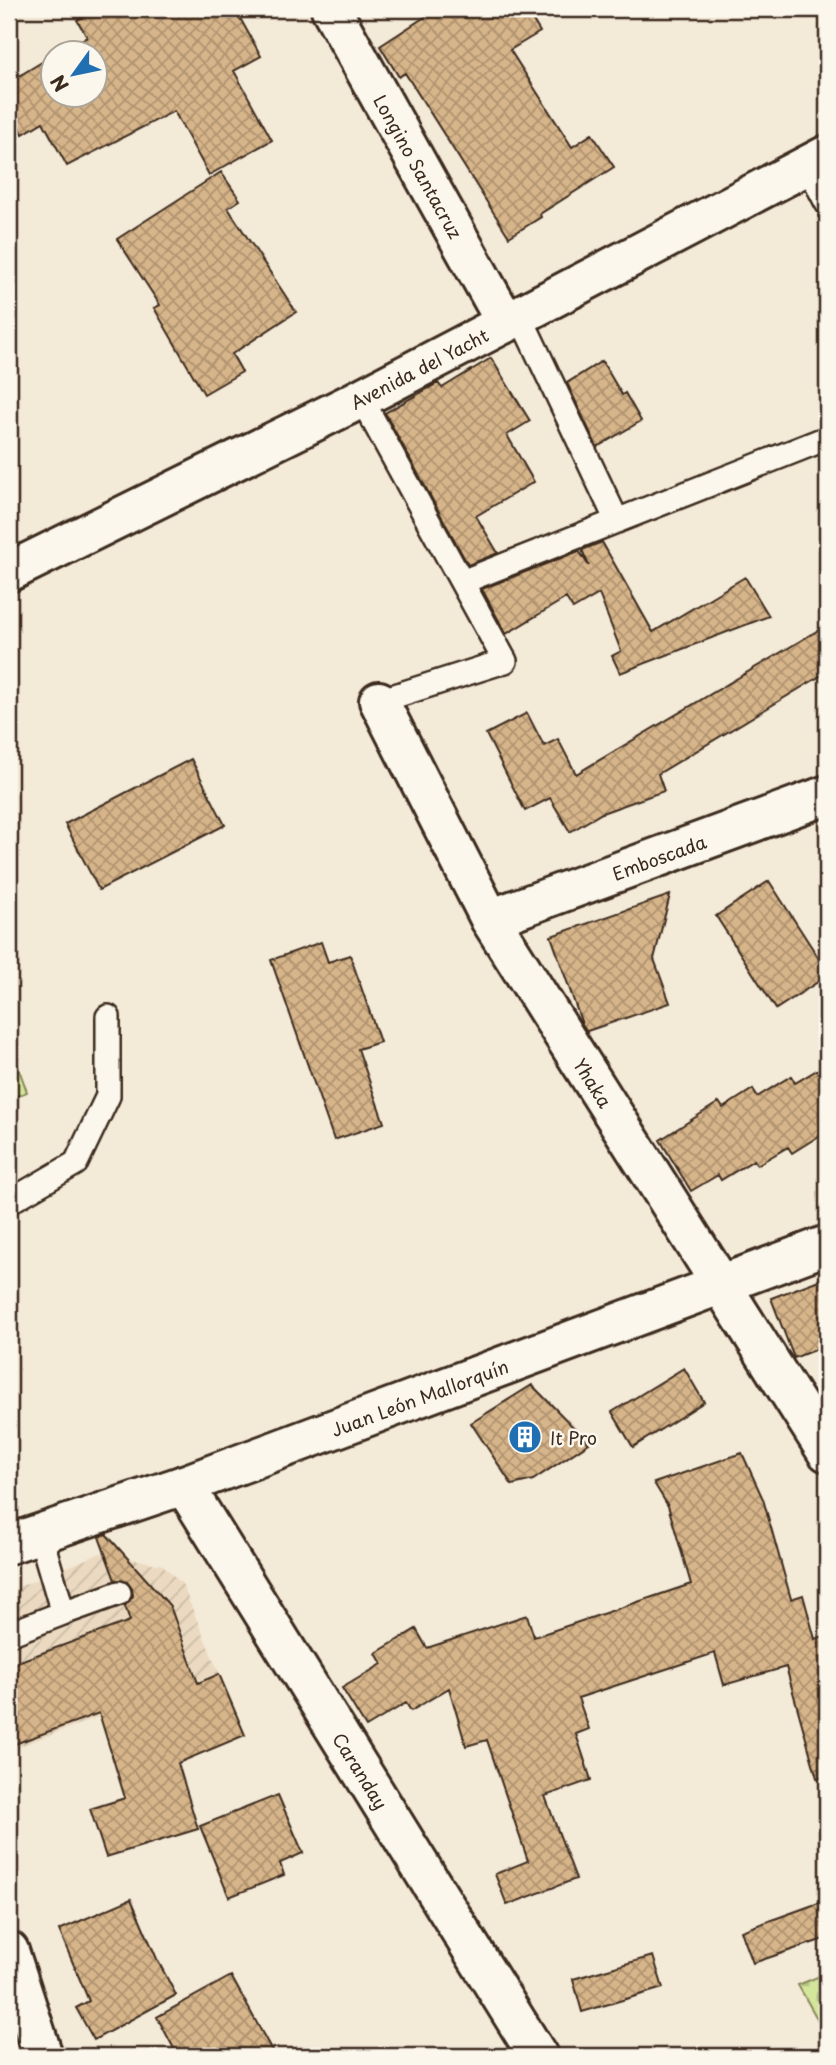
<svg xmlns="http://www.w3.org/2000/svg" width="836" height="2065" font-family="'Playpen Sans',sans-serif">
  <style>
    .industrial { fill: url(#industrial-furrows) }
    .cemetery { fill: url(#cemetery-stones); stroke: #88885c; stroke-width: 2 }
    .park { fill: #d4e69a; stroke: #88885c; stroke-width: 2 }
    .building { fill: url(#building-cross-hatch); stroke: #3b2a1e; stroke-width: 2 }
    .lines { fill: none; stroke-linecap: round; stroke-linejoin: round }
    .service-casing { stroke: #3b2a1e; stroke-width: 28 }
    .minor-casing { stroke: #3b2a1e; stroke-width: 44 }
    .tertiary-casing { stroke: #3b2a1e; stroke-width: 44 }
    .secondary-casing { stroke: #3b2a1e; stroke-width: 44 }
    .service { stroke: #fbf7ec; stroke-width: 23 }
    .minor { stroke: #fbf7ec; stroke-width: 38 }
    .tertiary { stroke: #fbf7ec; stroke-width: 38 }
    .secondary { stroke: #fbf7ec; stroke-width: 38 }
    .labels { text-anchor: middle; dominant-baseline: central; stroke-width: 5; stroke-linejoin: round; paint-order: stroke }
    .street-label { font-size: 18px; fill: #3b2a1e; stroke: #fbf7ec }
    .poi-label { font-size: 18px; fill: #3b2a1e; stroke: #fbf7ec; text-anchor: start }
  </style>
  <defs>
    <pattern id="industrial-furrows" width="10" height="10" patternUnits="userSpaceOnUse" patternTransform="scale(1.75)"><rect width="10" height="10" fill="#ebdac1"/><path d="M-1 1l2-2M0 10L10 0M9 11l2-2" fill="none" stroke="#cabba5"/></pattern>
    <pattern id="cemetery-stones" width="16" height="16" patternUnits="userSpaceOnUse" patternTransform="scale(1.75)"><rect width="16" height="16" fill="#d4e69a"/><path d="M2 7V4a2 2 0 0 1 4 0v3zM10 15v-3a2 2 0 0 1 4 0v3z" fill="#b7c584"/></pattern>
    <pattern id="building-cross-hatch" width="8" height="8" patternUnits="userSpaceOnUse" patternTransform="scale(1.75)"><rect width="8" height="8" fill="#d7b58a"/><path d="M0 0l8 8M0 8l8-8" fill="none" stroke="#b09370"/></pattern>
  </defs>
  <rect width="100%" height="100%" fill="#f4ead8"/>
  <filter id="ink" filterUnits="userSpaceOnUse"><feTurbulence type="fractalNoise" baseFrequency=".0143" numOctaves="2"/><feDisplacementMap in="SourceGraphic" scale="14" xChannelSelector="R" yChannelSelector="G"/><feConvolveMatrix kernelMatrix="1 2 1 2 8 2 1 2 1" color-interpolation-filters="sRGB"/></filter>
  <g filter="url(#ink)">
    <path class="industrial" d="M101 1553 163 1565 182 1584 219 1673 9 1750V1591Z"/>
    <path class="cemetery" d="M827 1973V2036L798 1985Z"/>
    <path class="park" d="M9 1041 27 1092 9 1099Z"/>
    <path class="building" d="M98 9H235L261 56 234 71 272 140 209 175 174 111 67 166 43 122 23 134 9 109V82L52 56V94H94V52H59L87 37 77 20Z
      M437 9H526L540 32 510 50 572 147 592 134 614 167 540 214 541 217 509 237 405 73 399 77 380 46Z
      M221 172 240 200 228 208 296 312 232 354 242 372 204 394 154 308 160 305 117 239Z
      M491 358 530 421 507 435 534 482 476 516 498 553 468 565 385 413 438 383 442 388Z
      M602 361 622 395 625 393 641 421 597 447 567 383Z
      M602 542 653 632 745 577 769 616 620 673 612 656 621 651 599 594 573 609 566 598 506 634 482 589 579 551 589 566 582 550Z
      M827 625V672L658 774 664 791 602 813 570 832 550 798 525 811 486 734 527 713 544 746 558 739 576 774Z
      M191 759 225 825 99 890 65 824Z
      M769 881 827 971V976L776 1009 716 916Z
      M670 895 654 959 670 1003 587 1031 582 1024 551 936Z
      M321 942 328 962 350 955 380 1042 358 1049 384 1123 334 1140 271 960Z
      M827 1064V1131L792 1153 788 1147 757 1165 754 1160 721 1180 718 1175 691 1191 660 1140 719 1102 723 1108 753 1089 757 1097 791 1076 795 1083Z
      M827 1277V1345L794 1358 771 1298Z
      M684 1368 704 1402 633 1447 612 1412Z
      M532 1385 589 1443 533 1480 512 1485 471 1423Z
      M742 1453 763 1499 791 1599 803 1595 815 1639 827 1635V1777L817 1778 786 1667 724 1685 715 1653 578 1698 589 1729 576 1734 591 1780 545 1796 576 1879 507 1905 495 1874 528 1861 487 1740 466 1746 449 1688 411 1711 406 1703 366 1727 342 1688 382 1664 376 1653 416 1629 427 1648 527 1615 534 1637 691 1584 668 1506 654 1483Z
      M106 1534 170 1606 198 1683 219 1674 245 1735 178 1763 198 1829 106 1857 90 1809 125 1798 99 1713 9 1746V1665L130 1621 125 1606 133 1596 132 1589 127 1582 115 1580 99 1537Z
      M278 1795 303 1853 280 1863 284 1875 229 1897 200 1826Z
      M131 1899 157 1959 176 1995 94 2040 76 2008 89 2001 59 1930Z
      M827 1900V1938L753 1963 741 1931Z
      M653 1956 663 1988 582 2012 573 1979Z
      M231 1976 275 2056H178L157 2017Z"/>
    <g class="lines">
      <defs>
        <path id="service" d="M807 165 827 203
          M520 316 617 521
          M361 398 505 661 379 701
          M462 582 827 438
          M9 1202 76 1163 108 1096V1017
          M63 1613 119 1593
          M9 1634 63 1613 40 1534"/>
        <g id="minor">
          <path id="s1" d="M331 9 506 323"/>
          <path id="s2" d="M379 701 490 919 827 1452"/>
          <path id="s3" d="M490 919 827 795"/>
          <path id="s4" d="M184 1485 538 2056"/>
          <path id="s5" d="M9 1544 184 1485 827 1245"/>
        </g>
        <g id="tertiary">
          <path id="s6" d="M9 572 348 405 827 155"/>
        </g>
        <path id="secondary" d="M9 1951 43 2056"/>
      </defs>
      <use href="#service" class="service-casing"/>
      <use href="#minor" class="minor-casing"/>
      <use href="#tertiary" class="tertiary-casing"/>
      <use href="#secondary" class="secondary-casing"/>
      <use href="#service" class="service"/>
      <use href="#minor" class="minor"/>
      <use href="#tertiary" class="tertiary"/>
      <use href="#secondary" class="secondary"/>
    </g>
  </g>
  <defs>
    <symbol id="building-disc" viewBox="-11 -11 22 22"><circle r="9.5" fill="#1f6fb2" stroke="#fbf7ec"/><path d="M-4-6H4V6H1V3H-1V6H-4ZM-2.5-4.3h1.7v1.8h-1.7ZM.8-4.3h1.7v1.8H.8ZM-2.5-1h1.7V.8h-1.7ZM.8-1h1.7V.8H.8Z" fill="#fff"/></symbol>
  </defs>
  <g fill-rule="evenodd">
    <use href="#building-disc" x="506" y="1418" width="38" height="38"/>
  </g>
  <g class="labels">
    <g class="street-label">
      <text stroke="none"><textPath href="#s1" startOffset="180">Longino Santacruz</textPath></text>
      <text stroke="none"><textPath href="#s6" startOffset="458">Avenida del Yacht</textPath></text>
      <text stroke="none"><textPath href="#s3" startOffset="180">Emboscada</textPath></text>
      <text stroke="none"><textPath href="#s2" startOffset="438">Yhaka</textPath></text>
      <text stroke="none"><textPath href="#s5" startOffset="436">Juan León Mallorquín</textPath></text>
      <text stroke="none"><textPath href="#s4" startOffset="336">Caranday</textPath></text>
    </g>
    <g class="poi-label">
      <text x="550" y="1437">It Pro</text>
    </g>
  </g>
  <rect width="836" height="2065" fill="none" stroke="#fbf7ec" stroke-width="35"/>
  <rect x="18" y="18" width="801" height="2030" fill="none" stroke="#3b2a1e" stroke-width="2.5" filter="url(#ink)"/>
  <g transform="translate(74 74) rotate(237)"><circle r="33" fill="#fbf7ec" stroke="#aea59a" stroke-width="2"/>
  <path d="M0-5L12 26L0 18L-12 26Z" fill="#1f6fb2"/>
  <text y="-10" font-size="19" font-weight="bold" text-anchor="middle" fill="#3b2a1e">N</text>
  </g>
</svg>
